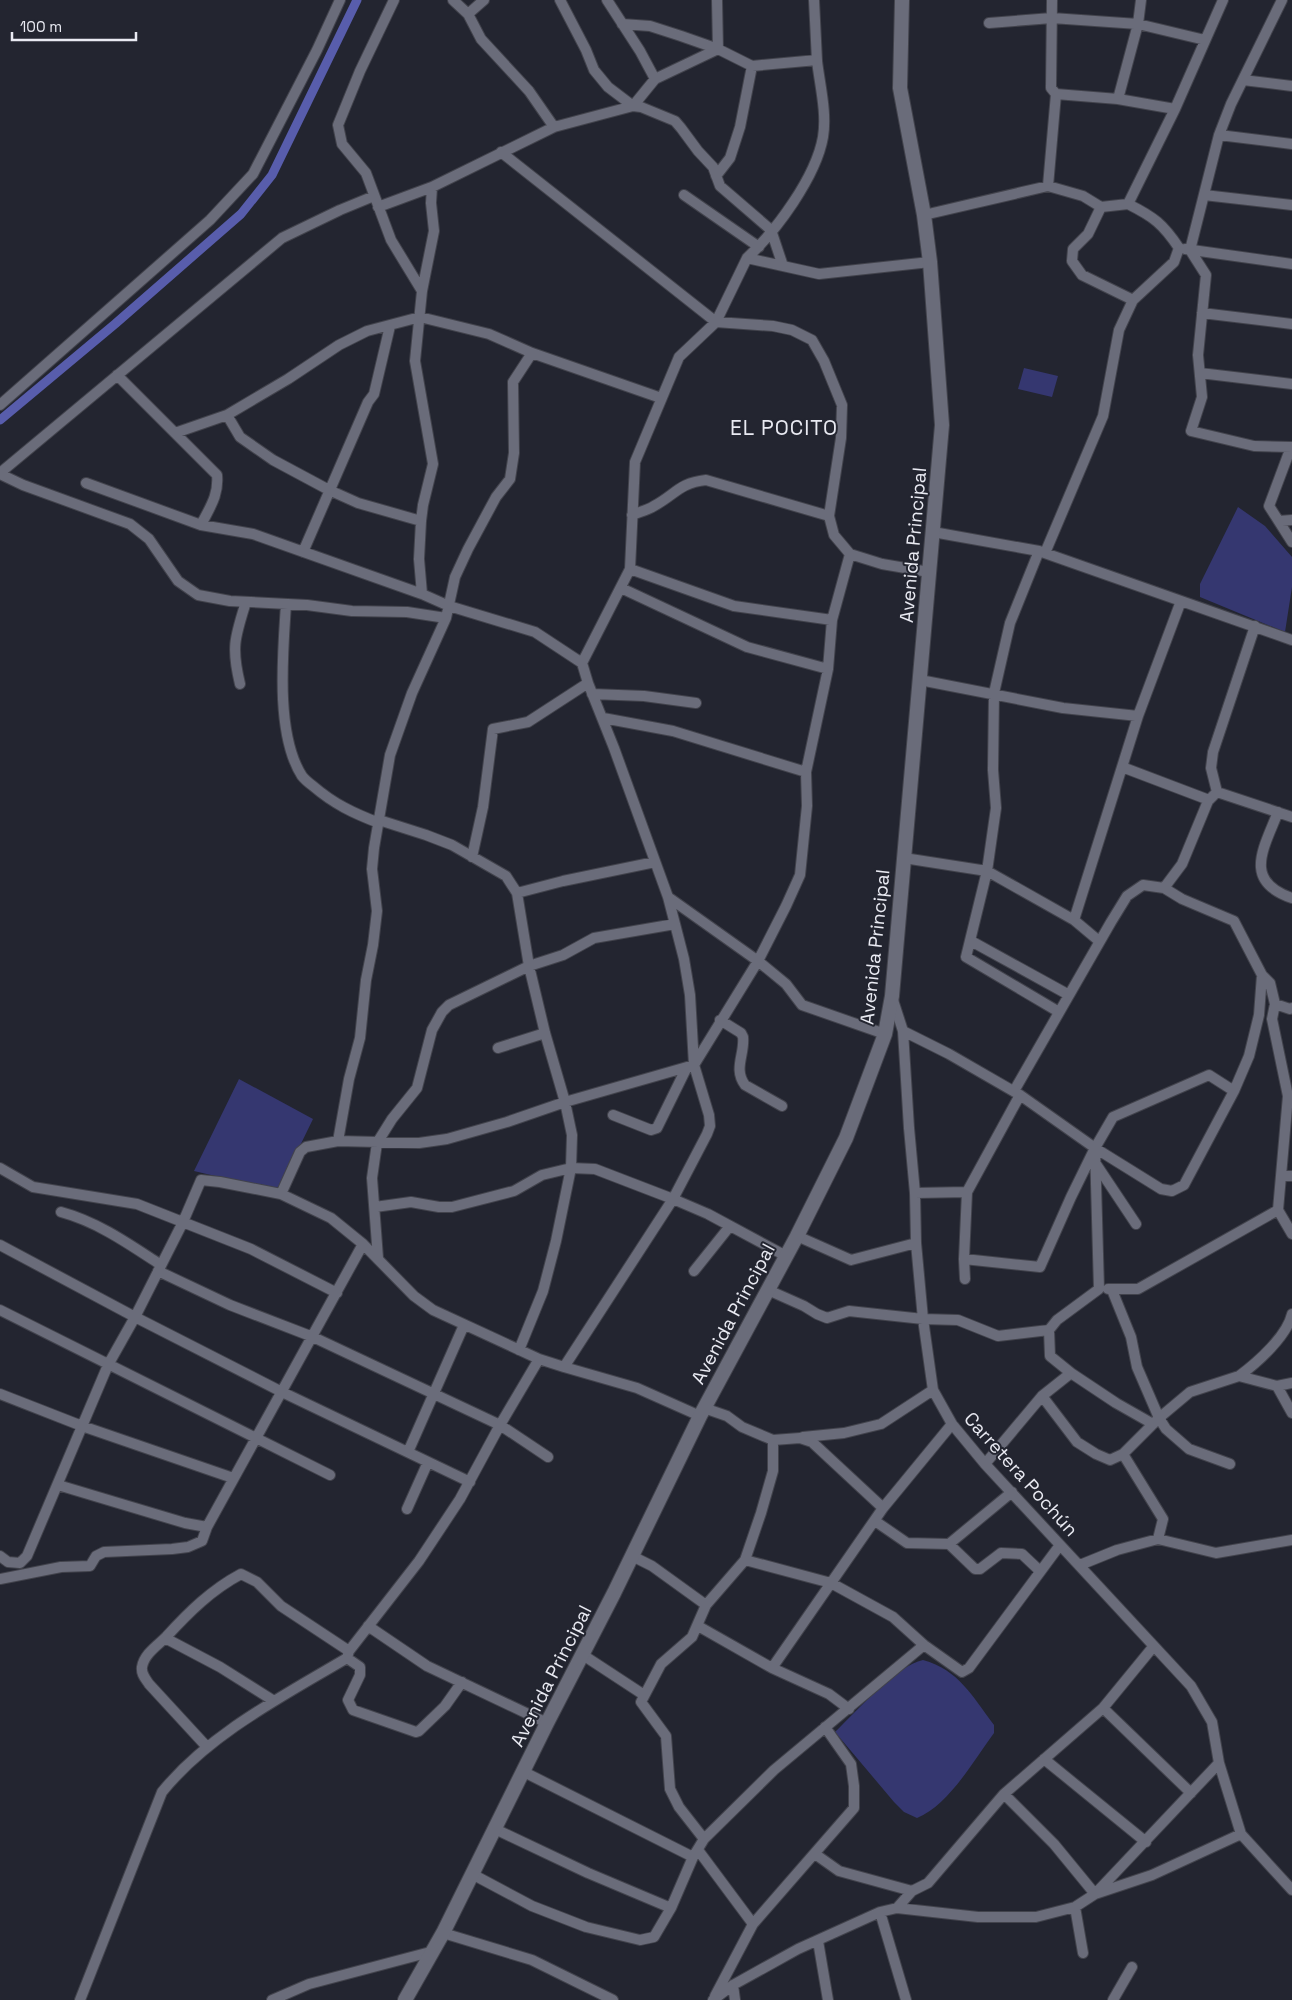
<svg xmlns="http://www.w3.org/2000/svg" width="1292" height="2000" font-family="'Space Grotesk',sans-serif">
  <style>
    .green { fill: #353770 }
    .lines { fill: none; stroke-linecap: round; stroke-linejoin: round }
    .canal { stroke: #585dac; stroke-width: 9 }
    .minor-casing { stroke: #42434c; stroke-width: 12 }
    .secondary-casing { stroke: #42434c; stroke-width: 16 }
    .minor { stroke: #6a6c7a; stroke-width: 10 }
    .secondary { stroke: #6a6c7a; stroke-width: 14 }
    .labels { text-anchor: middle; dominant-baseline: central; stroke-width: 4; stroke-linejoin: round; paint-order: stroke }
    .street-label { font-size: 19px; fill: #e9eaf2; stroke: #232530 }
    .quarter-label { font-size: 21px; letter-spacing: 1px; fill: #e9eaf2; stroke: #232530 }
  </style>
  <rect width="100%" height="100%" fill="#232530"/>
  <path class="green" d="M1024 368 1058 376 1052 397 1018 389Z
    M1238 507 1265 526 1292 557V587L1285 632 1200 597V584Z
    M239 1079 313 1119 278 1191 194 1171Z
    M923 1660C959 1670 972 1696 994 1725V1733C974 1760 949 1805 917 1818L904 1812 894 1802 835 1732C856 1712 897 1665 923 1660Z"/>
  <g class="lines">
    <path class="canal" d="M0 420 115 324 241 214 272 175 357 0"/>
    <defs>
      <path id="minor" d="M394 0 360 71 338 125 342 144 366 173 391 240 422 291 415 361 433 464 423 505 421 521 419 559 422 594
        M453 0 468 14 481 39 529 91 554 127
        M560 0 586 50 594 70 608 87 633 106 641 107 675 121 681 128 698 151 713 167 720 186 771 230 783 266
        M607 0 640 51 655 79
        M1282 0 1231 104 1219 135 1190 250 1206 275 1198 355 1202 397 1191 431 1254 446 1292 447
        M468 14 484 0
        M989 23 1052 18 1138 24 1205 40
        M622 24 650 26 681 36 718 49 752 66 817 60
        M1243 80 1292 86
        M1056 94 1118 99 1175 109
        M1118 99 1138 24 1141 0
        M1219 135 1292 144
        M501 152 716 322 773 326 792 330 812 340 824 361 842 405 841 438 829 516 834 535 850 554 832 620 828 669 806 772 807 806 800 875 786 906 758 961 694 1065 565 1102 507 1122 447 1139 419 1143 338 1141 306 1147 300 1152 281 1194 331 1218 363 1244 414 1296 433 1310 539 1359 564 1367
        M716 176 730 158 740 127 752 66
        M1048 186 1056 94 1051 88 1052 0
        M684 195 759 247
        M1204 195 1292 205
        M378 207 432 187 554 127 633 106 655 79 718 49 717 0
        M1101 207 1128 204
        M924 215 1048 186 1083 196 1101 207 1088 234 1073 249 1072 261 1082 275 1133 300
        M1185 249 1292 264
        M747 258C776 231 816 177 823 137 827 113 820 86 817 61 816 41 815 20 814 0
        M422 291 434 231 431 203 432 187
        M1202 313 1292 324
        M1200 373 1292 384
        M117 375 217 475C219 495 210 507 201 525
        M0 405 210 220 253 174 317 50 340 0
        M227 415 240 437 273 460 329 490 358 503 421 521
        M175 433 227 415 288 379 339 345 367 331 420 317 489 334 532 353 661 398
        M1291 447 1269 506 1292 542
        M0 473 282 238 340 210 374 196
        M0 474 23 485 130 524 149 539 178 581 198 595 230 601 307 605 352 611 407 612 446 618
        M86 483 201 525 253 534 422 594 449 606 535 632 582 663 588 683 614 748 668 897 675 924 684 959 690 995 694 1065 709 1115 710 1126 707 1134 673 1199 595 1169 571 1168 542 1175 514 1191 452 1207H439L411 1202 375 1207
        M632 515C639 512 648 510 654 506 676 494 679 483 706 480L829 516
        M1279 521 1292 520
        M933 532 1039 551 1292 640
        M1039 551 1010 623 994 693 993 770 996 808 987 871 966 957 1059 1012
        M303 552 368 402 374 394 390 326
        M1045 553 1103 416 1119 330 1133 300 1174 262 1179 248C1163 224 1154 217 1128 204L1175 109 1223 0
        M850 554 882 564 929 572
        M630 569 734 606 832 620
        M621 588 747 647 828 669
        M286 604C283 652 275 734 302 776 305 780 309 783 313 786 334 804 353 813 379 823
        M582 663 630 569 635 462 679 357 716 322 747 258 819 274 930 262
        M920 680 1063 708 1138 716 1181 601
        M240 684C231 647 235 637 246 602
        M592 694 644 696 696 703
        M603 718 673 731 806 772
        M1122 767 1209 800
        M1217 792 1211 768 1213 752 1255 626
        M1278 812C1264 848 1242 881 1292 898
        M379 820 426 835 452 845 506 876 517 893 529 966 545 1033 565 1102 572 1135 571 1168 556 1241 543 1291 519 1350
        M472 857 483 807 493 729 528 722 588 683
        M904 858 987 871 1074 920 1099 941
        M517 893 563 881 655 862
        M668 897 758 961 786 984 802 1005 885 1034
        M1074 920 1138 716
        M971 941 1069 995
        M1262 975 1270 983 1275 1004 1290 1009 1292 1008
        M892 997 903 1031 909 1128 915 1193 916 1243 923 1319 933 1390 952 1424 985 1464 1191 1686 1212 1722 1219 1763 1241 1834 1292 1890
        M1275 1004 1272 1019 1288 1096 1278 1210 1292 1234
        M720 1020 741 1033 743 1037C745 1054 733 1069 745 1085L782 1106
        M903 1031 949 1054 1020 1095 1095 1148 1161 1189 1172 1191 1184 1185 1234 1091 1249 1056 1259 1015 1262 975 1234 921 1182 899 1164 888
        M498 1048 545 1033
        M1014 1091 1111 922 1127 896 1143 885 1164 888 1182 864 1208 801 1217 792 1292 817
        M613 1115 651 1130 657 1128 687 1067
        M338 1141 349 1079 360 1038 366 980 373 945 377 911 372 869 374 848 390 755 412 693 446 618 455 577 468 549 496 497 510 479 514 453 513 382 532 353
        M1096 1164 1136 1224
        M0 1168 33 1187 137 1204 251 1249 337 1293
        M1281 1176H1292
        M915 1193 967 1192
        M61 1212C98 1222 129 1244 161 1265
        M797 1236 851 1260 916 1243
        M0 1245 135 1317 282 1392 470 1482
        M378 1258 372 1178 377 1143 392 1119 417 1088 432 1030 442 1012 449 1005 529 966 563 955 594 938 675 924
        M964 1259 1040 1267 1071 1197 1095 1148 1113 1117 1209 1075 1234 1091
        M158 1271 230 1305 313 1337 500 1425 548 1457
        M694 1271 730 1226
        M965 1279 964 1259 967 1192 1020 1095
        M1108 1289H1138L1278 1210
        M768 1290 804 1306 817 1314 827 1318 849 1311 923 1319 958 1320 998 1336 1049 1330
        M1112 1290 1131 1337 1137 1367 1159 1418 1166 1429 1189 1449 1230 1464
        M0 1310 330 1475
        M1071 1373 1116 1403 1153 1424
        M1239 1376C1258 1362 1287 1336 1292 1314
        M1277 1386 1292 1413
        M0 1394 82 1426 233 1478
        M1042 1396 1077 1442 1096 1454 1110 1460 1123 1454 1163 1519 1158 1539
        M704 1408 727 1416 742 1427 773 1440 800 1438 812 1442 883 1508
        M700 1416 637 1388 564 1367 673 1199 708 1214 786 1256
        M803 1437 844 1433 881 1424 933 1390
        M408 1452 464 1325
        M1123 1454 1159 1418 1190 1392 1239 1376 1277 1386 1292 1383
        M985 1464 1042 1396 1071 1373 1050 1356 1049 1330 1057 1320 1099 1289 1095 1148
        M58 1485 185 1523 207 1527 363 1244
        M407 1509 428 1462
        M875 1521 907 1543 949 1544 1012 1492
        M949 1544 975 1569H980L1001 1553 1022 1554 1040 1571
        M0 1556 8 1562 20 1563 27 1556 108 1365 135 1317 183 1222 201 1180 220 1182 281 1194
        M632 1556 652 1566 706 1605
        M745 1560 831 1583 893 1617 924 1645 962 1672 969 1668 1060 1545
        M1080 1565 1117 1550 1158 1539 1216 1553 1292 1540
        M0 1579 61 1567 90 1566 96 1556 104 1552 172 1549 188 1547 202 1541 207 1527
        M368 1626 427 1666 547 1723
        M698 1626 772 1668 829 1694 849 1709
        M165 1638 220 1667 274 1701
        M583 1655 644 1695
        M347 1658 360 1667V1675L348 1700 353 1710 416 1732 419 1731 445 1706 462 1682
        M772 1668 883 1508 952 1424
        M1103 1708 1191 1793
        M207 1747 149 1684C145 1678 141 1674 142 1667 144 1654 158 1645 166 1637 189 1612 211 1590 241 1574L257 1582 281 1606 349 1651
        M1044 1759 1146 1842
        M524 1772 693 1857
        M1004 1794 1054 1844 1095 1894 1219 1763
        M495 1829 588 1873 671 1908
        M704 1839 679 1807 670 1789 666 1736 641 1702 661 1664 692 1637 706 1605 745 1560 761 1513 773 1471V1440
        M698 1850 753 1924
        M815 1854 839 1871 912 1891
        M472 1874 532 1906 586 1927 640 1940 654 1937 671 1908 693 1857 704 1839 774 1770 924 1645
        M1075 1907 1083 1953
        M897 1908 912 1891 928 1883 1004 1794 1103 1708 1153 1647
        M880 1912 906 2000
        M443 1933 532 1960 613 2000
        M818 1941 828 2000
        M733 1985 735 2000
        M715 1996 753 1924 854 1808V1786L851 1764 825 1727
        M80 2000 162 1792C209 1734 283 1696 347 1658L349 1651 419 1561 460 1499 500 1425 539 1359
        M272 2000 309 1984 434 1951
        M713 2000 733 1985 798 1949 880 1912 897 1908 978 1917H1036L1075 1907 1095 1894 1152 1875 1241 1834
        M1113 2000 1132 1967"/>
      <path id="secondary" d="M405 2000 443 1933 547 1723 614 1593 700 1416 797 1236 846 1138 885 1034 892 996 942 425 930 262 924 215 900 88 902 0"/>
    </defs>
    <use href="#minor" class="minor-casing"/>
    <use href="#secondary" class="secondary-casing"/>
    <use href="#minor" class="minor"/>
    <use href="#secondary" class="secondary"/>
  </g>
  <g class="labels">
    <g class="street-label">
      <text transform="translate(913 545) rotate(-85)">Avenida Principal</text>
      <text transform="translate(875 947) rotate(-84)">Avenida Principal</text>
      <text transform="translate(733 1314) rotate(-62)">Avenida Principal</text>
      <text transform="translate(1021 1474) rotate(48)">Carretera Pochún</text>
      <text transform="translate(551 1676) rotate(-63)">Avenida Principal</text>
    </g>
    <g class="quarter-label">
      <text x="784" y="427">EL POCITO</text>
    </g>
  </g>
  <path d="M12 32v8h124v-8" fill="none" stroke="#e9eaf2" stroke-width="2.5"/>
  <text x="20" y="32" font-size="15" fill="#e9eaf2" stroke="#232530" stroke-width="4" paint-order="stroke">100 m</text>
</svg>
